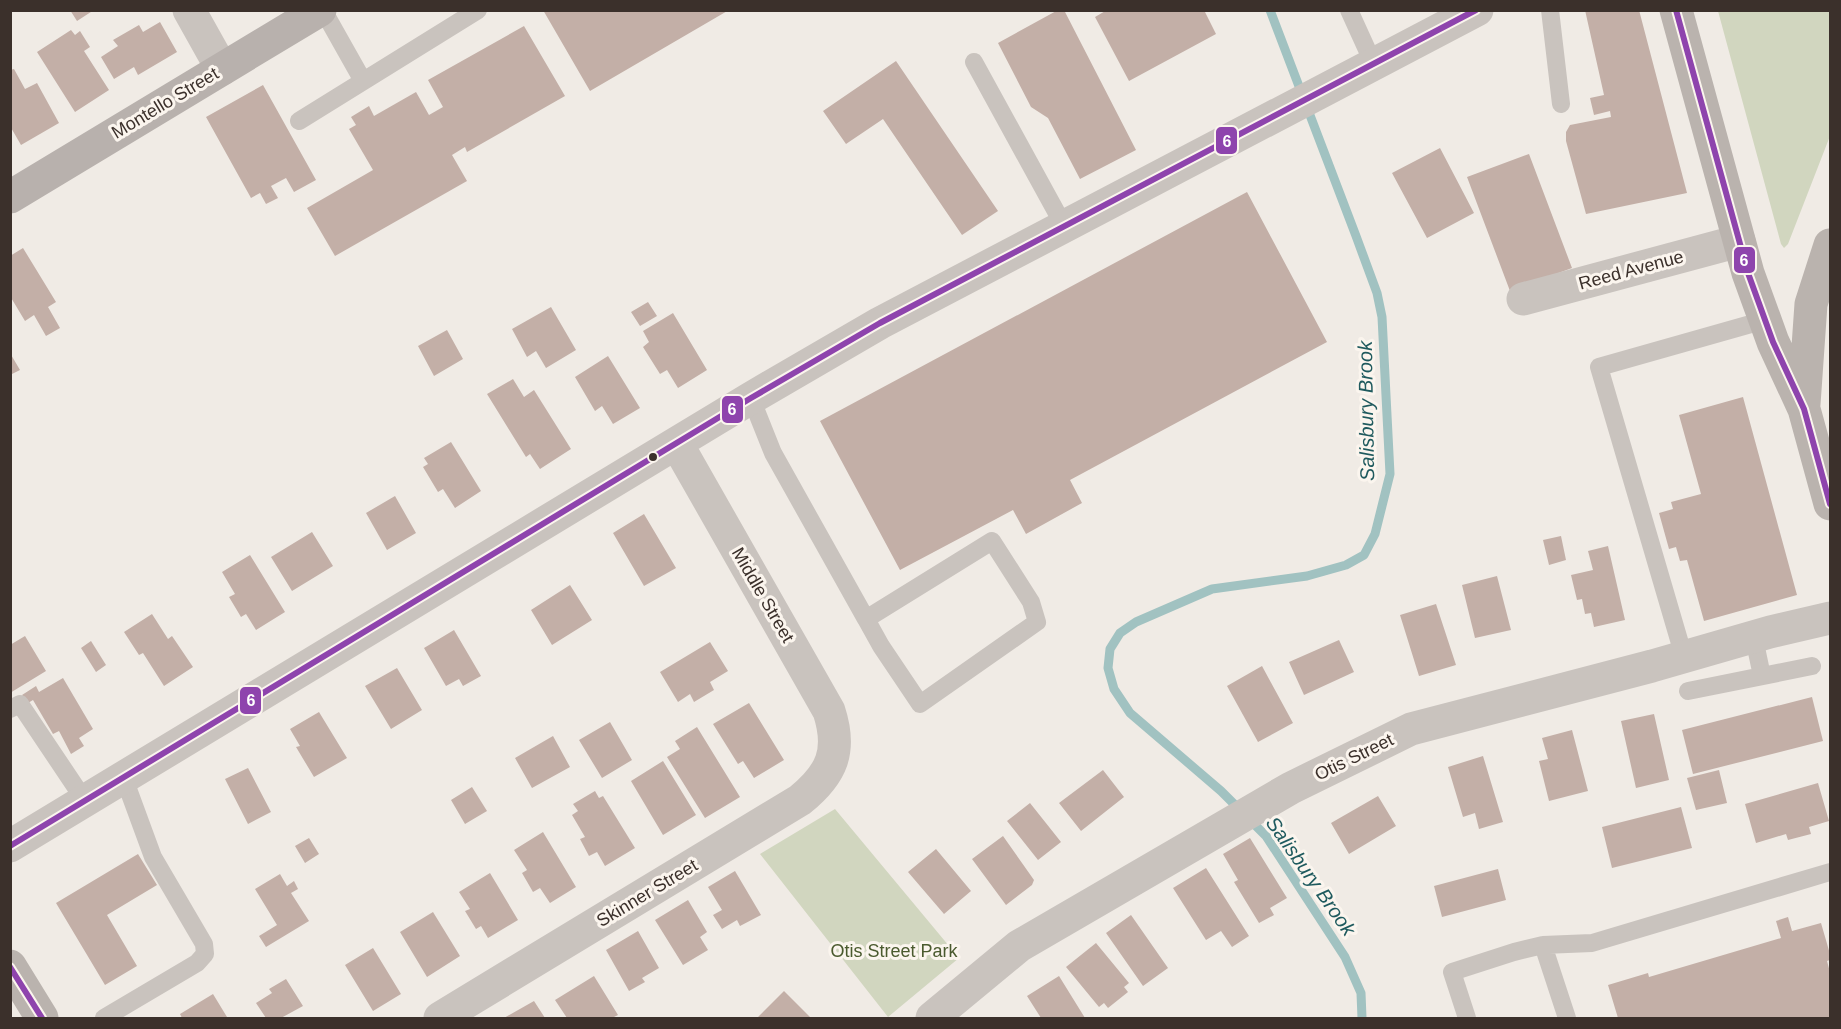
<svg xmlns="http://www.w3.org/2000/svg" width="1841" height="1029" font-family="Helvetica,sans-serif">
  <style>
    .green { fill: #d1d6bf }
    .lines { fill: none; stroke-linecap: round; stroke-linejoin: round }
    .stream { stroke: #a1c2c1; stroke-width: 9 }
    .building { fill: #c3afa7 }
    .lane { stroke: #c9c3be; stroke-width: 18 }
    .street { stroke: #c9c3be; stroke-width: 33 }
    .secondary { stroke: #bab3ae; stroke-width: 33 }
    .primary { stroke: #b8b1ad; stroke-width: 33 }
    .bus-1-casing { stroke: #fbf5ee; stroke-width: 10 }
    .bus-1 { stroke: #8e44ad; stroke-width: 6 }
    .bus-dot { fill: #3b302b; stroke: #fbf5ee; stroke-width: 2 }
    .labels { text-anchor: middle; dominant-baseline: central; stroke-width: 6; stroke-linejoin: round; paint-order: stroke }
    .street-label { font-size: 18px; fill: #3b302b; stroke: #fbf5ee }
    .park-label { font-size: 18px; fill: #4a5a2e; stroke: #fbf5ee }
    .water-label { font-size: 20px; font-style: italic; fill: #1f5a5e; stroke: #fbf5ee }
    .line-badge { stroke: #fbf5ee; stroke-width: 2 }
    .badge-label { font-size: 16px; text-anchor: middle; font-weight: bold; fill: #fff }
  </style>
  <rect width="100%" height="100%" fill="#f0ebe5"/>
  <path class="green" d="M1718 11H1830V136L1788 244 1784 248 1781 244Z
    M835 809 959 958 888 1017 760 854Z"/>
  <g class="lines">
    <path class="stream" d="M1270 10 1356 236 1377 293 1382 317 1390 474 1375 534 1364 555 1346 565 1307 576 1212 589 1136 622 1120 633 1110 649 1108 668 1114 689 1130 713 1221 791 1266 836 1345 957 1361 993 1362 1018"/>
  </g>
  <path class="building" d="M70 10H94L77 21Z
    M543 10H729L590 91Z
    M1058 10H1064L1136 150 1080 179 1048 118 1031 107 998 43Z
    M1107 10H1204L1216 34 1129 81 1095 17Z
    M1585 10H1639L1687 193 1586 214 1566 141V132L1570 125 1611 117 1610 111 1594 115 1590 98 1604 95Z
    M160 22 177 52 138 75 134 67 114 79 101 57 118 46 113 40 139 25 143 32Z
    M524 26 565 96 467 152 465 147 452 155 467 181 335 256 307 208 373 170 349 129 356 125 351 117 369 106 374 116 416 92 429 115 443 107 428 80Z
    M71 30 75 35 80 31 90 47 84 51 109 90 75 112 37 52Z
    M896 61 998 211 962 235 883 119 846 144 823 111Z
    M14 69 25 89 37 83 59 123 21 145 10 126V70Z
    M263 85 316 180 294 192 286 178 271 186 278 198 266 204 260 193 251 198 206 117Z
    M1440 148 1474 213 1427 238 1392 173Z
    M1529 154 1572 268 1510 291 1467 177Z
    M1247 192 1327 342 1070 480 1082 503 1026 534 1013 510 900 570 820 421Z
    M23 248 56 302 48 307 60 328 46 336 34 315 25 321 10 296V256Z
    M648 302 657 316 640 326 631 312Z
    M551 307 576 350 546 368 536 351 527 357 512 329Z
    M673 313 707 370 678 388 667 370 660 374 643 347 649 342 643 331Z
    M447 330 463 359 434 376 418 346Z
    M10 353 20 370 10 375Z
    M608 356 640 408 613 424 602 406 595 411 575 377Z
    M513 379 524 397 534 390 571 449 540 469 530 454 526 457 487 394Z
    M1743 397 1797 595 1704 621 1687 560 1680 561 1676 547 1669 549 1659 513 1673 509 1671 502 1701 494 1679 415Z
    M451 442 481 491 455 508 443 489 438 492 423 467 428 464 424 458Z
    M395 496 416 533 387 550 366 513Z
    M644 514 676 568 644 586 613 533Z
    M312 532 333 566 292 591 271 557Z
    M1561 536 1566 560 1549 565 1543 540Z
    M1608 546 1625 620 1594 627 1591 613 1585 614 1582 599 1577 600 1571 575 1593 570 1588 551Z
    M250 555 285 612 256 630 246 614 241 617 229 597 235 594 222 572Z
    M1497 576 1511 630 1475 638 1462 585Z
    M570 585 592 620 552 645 531 610Z
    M1436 604 1456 665 1419 676 1400 615Z
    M152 614 168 639 172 636 193 667 164 686 143 653 139 655 124 632Z
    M454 630 481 676 463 686 459 679 446 686 424 648Z
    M25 636 46 671 10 693V645Z
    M1339 640 1354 672 1304 695 1289 662Z
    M91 641 106 665 96 672 81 648Z
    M710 642 728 671 710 682 714 690 694 702 690 694 678 702 660 672Z
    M1262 666 1293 723 1258 742 1227 686Z
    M397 668 422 710 391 729 365 686Z
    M63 678 93 729 79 738 84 746 71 754 59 731 53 734 33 700 28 703 22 695 36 686 39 692Z
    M1812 697 1823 741 1693 774 1682 730Z
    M749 703 784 760 754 778 743 761 738 764 713 724Z
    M319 712 347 758 314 777 296 747 300 746 290 729Z
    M1654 714 1669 780 1636 788 1621 721Z
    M610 722 632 760 602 778 579 740Z
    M697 727 740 797 705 818 667 757 680 749 675 741Z
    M1572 730 1588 791 1549 801 1539 761 1548 759 1542 738Z
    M553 736 570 767 532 788 515 758Z
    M1483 756 1503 822 1479 829 1475 813 1463 817 1448 767Z
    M663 761 696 815 663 835 631 781Z
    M248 768 271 812 248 824 225 779Z
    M1103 770 1124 797 1081 831 1059 803Z
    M1719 770 1727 803 1696 810 1687 778Z
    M1818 783 1829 821 1809 827 1811 834 1788 840 1786 834 1756 843 1745 804Z
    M472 787 487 811 465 824 451 800Z
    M595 791 599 798 603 796 635 848 605 866 597 852 589 856 580 839 585 837 572 815 578 811 573 804Z
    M1378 796 1396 826 1349 854 1331 823Z
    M1030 803 1061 842 1038 860 1007 821Z
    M1681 807 1692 848 1612 868 1602 827Z
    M543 832 576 887 550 903 540 888 533 892 522 873 527 870 514 850Z
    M1003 836 1034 880 1032 885 1006 905 972 859Z
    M309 838 319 854 305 863 295 846Z
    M1250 838 1287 898 1270 908 1274 915 1259 923 1234 882 1238 880 1223 854Z
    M936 849 971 891 944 914 908 872Z
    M138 854 157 885 107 915 137 966 105 985 56 903Z
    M1206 868 1249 936 1232 947 1221 931 1206 940 1173 888Z
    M1498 869 1506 900 1442 917 1434 886Z
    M735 871 761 915 740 926 737 920 722 929 713 915 722 910 708 887Z
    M490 873 518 920 488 938 481 926 476 929 465 911 470 909 459 892Z
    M280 874 287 886 294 881 298 889 291 893 309 921 266 947 259 936 277 925 255 889Z
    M688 900 707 932 700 937 708 950 683 965 655 920Z
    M433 912 460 956 427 977 400 932Z
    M1131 915 1168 968 1143 986 1106 933Z
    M1788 917 1792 931 1821 923 1830 954V960L1827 961 1830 972V1018H1618L1608 985 1648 973 1649 977 1781 938 1776 921Z
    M638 931 659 968 642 978 645 982 629 991 606 950Z
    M1096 943 1129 983 1124 987 1128 992 1108 1008 1104 1003 1099 1007 1066 967Z
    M373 948 401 994 373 1011 345 965Z
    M594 976 618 1015 612 1018H567L555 1000Z
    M1059 976 1085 1018H1041L1027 996Z
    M286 979 303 1006 281 1018H266L256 1003 272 993 269 989Z
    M784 991 811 1018H757Z
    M213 994 227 1017 225 1018H182L180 1014Z
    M534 1001 545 1018H504Z"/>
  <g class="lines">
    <path class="lane" d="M323 10 363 81
      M1349 10 1374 65
      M1550 10 1561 104
      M974 62 1064 226
      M299 121 478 10
      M751 398 773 453 866 619 992 541 1031 602 1037 622 920 704 881 646 866 619
      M1754 638 1762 676
      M1684 657 1599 367 1765 320
      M1688 691 1812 666
      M10 709 20 704 85 801
      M104 1018 197 963 205 954 204 944 153 857 124 778
      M1467 1018 1452 972 1514 952 1543 945
      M1567 1018 1543 945 1592 943 1830 872"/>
    <path class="street" d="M189 10 222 69
      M1523 299 1739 241
      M10 846 751 398 880 323 1477 10
      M440 1018 800 800C832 774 842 751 829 711L677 444
      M932 1018 1019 946 1291 788 1411 729 1652 666 1770 632 1830 618"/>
    <path class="secondary" d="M1676 10 1748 273 1773 342 1804 409 1830 504
      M1804 404 1811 304 1830 245
      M10 966 42 1018"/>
    <path class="primary" d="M10 197 320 10"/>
    <defs>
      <path id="bus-1" d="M1676 10 1748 273 1773 342 1804 409 1830 504
        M10 846 751 398 880 323 1476 10
        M10 967 42 1018"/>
    </defs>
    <use href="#bus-1" class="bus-1-casing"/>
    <use href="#bus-1" class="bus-1"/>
  </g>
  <circle class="bus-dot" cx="653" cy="457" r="5"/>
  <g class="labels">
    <g class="street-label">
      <text transform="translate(165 103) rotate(-31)">Montello Street</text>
      <text transform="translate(1631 270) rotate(-15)">Reed Avenue</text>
      <text transform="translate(763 595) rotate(60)">Middle Street</text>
      <text transform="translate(1354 757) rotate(-26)">Otis Street</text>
      <text transform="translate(647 893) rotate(-31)">Skinner Street</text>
    </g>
    <g class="park-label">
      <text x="894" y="951">Otis Street Park</text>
    </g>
    <g class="water-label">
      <text transform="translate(1366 411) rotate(-91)">Salisbury Brook</text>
      <text transform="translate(1311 876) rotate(55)">Salisbury Brook</text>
    </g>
  </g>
  <g class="line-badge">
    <rect x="1215" y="126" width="23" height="29" rx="6" fill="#8e44ad"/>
    <rect x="1733" y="246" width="23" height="28" rx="6" fill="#8e44ad"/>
    <rect x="721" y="395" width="23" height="29" rx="6" fill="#8e44ad"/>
    <rect x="239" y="686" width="23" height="29" rx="6" fill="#8e44ad"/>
  </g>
  <g class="badge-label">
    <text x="1227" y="147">6</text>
    <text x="1744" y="266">6</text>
    <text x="732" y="415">6</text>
    <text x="251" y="706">6</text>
  </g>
  <rect width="1841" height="1029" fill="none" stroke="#3b302b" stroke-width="24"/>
</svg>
